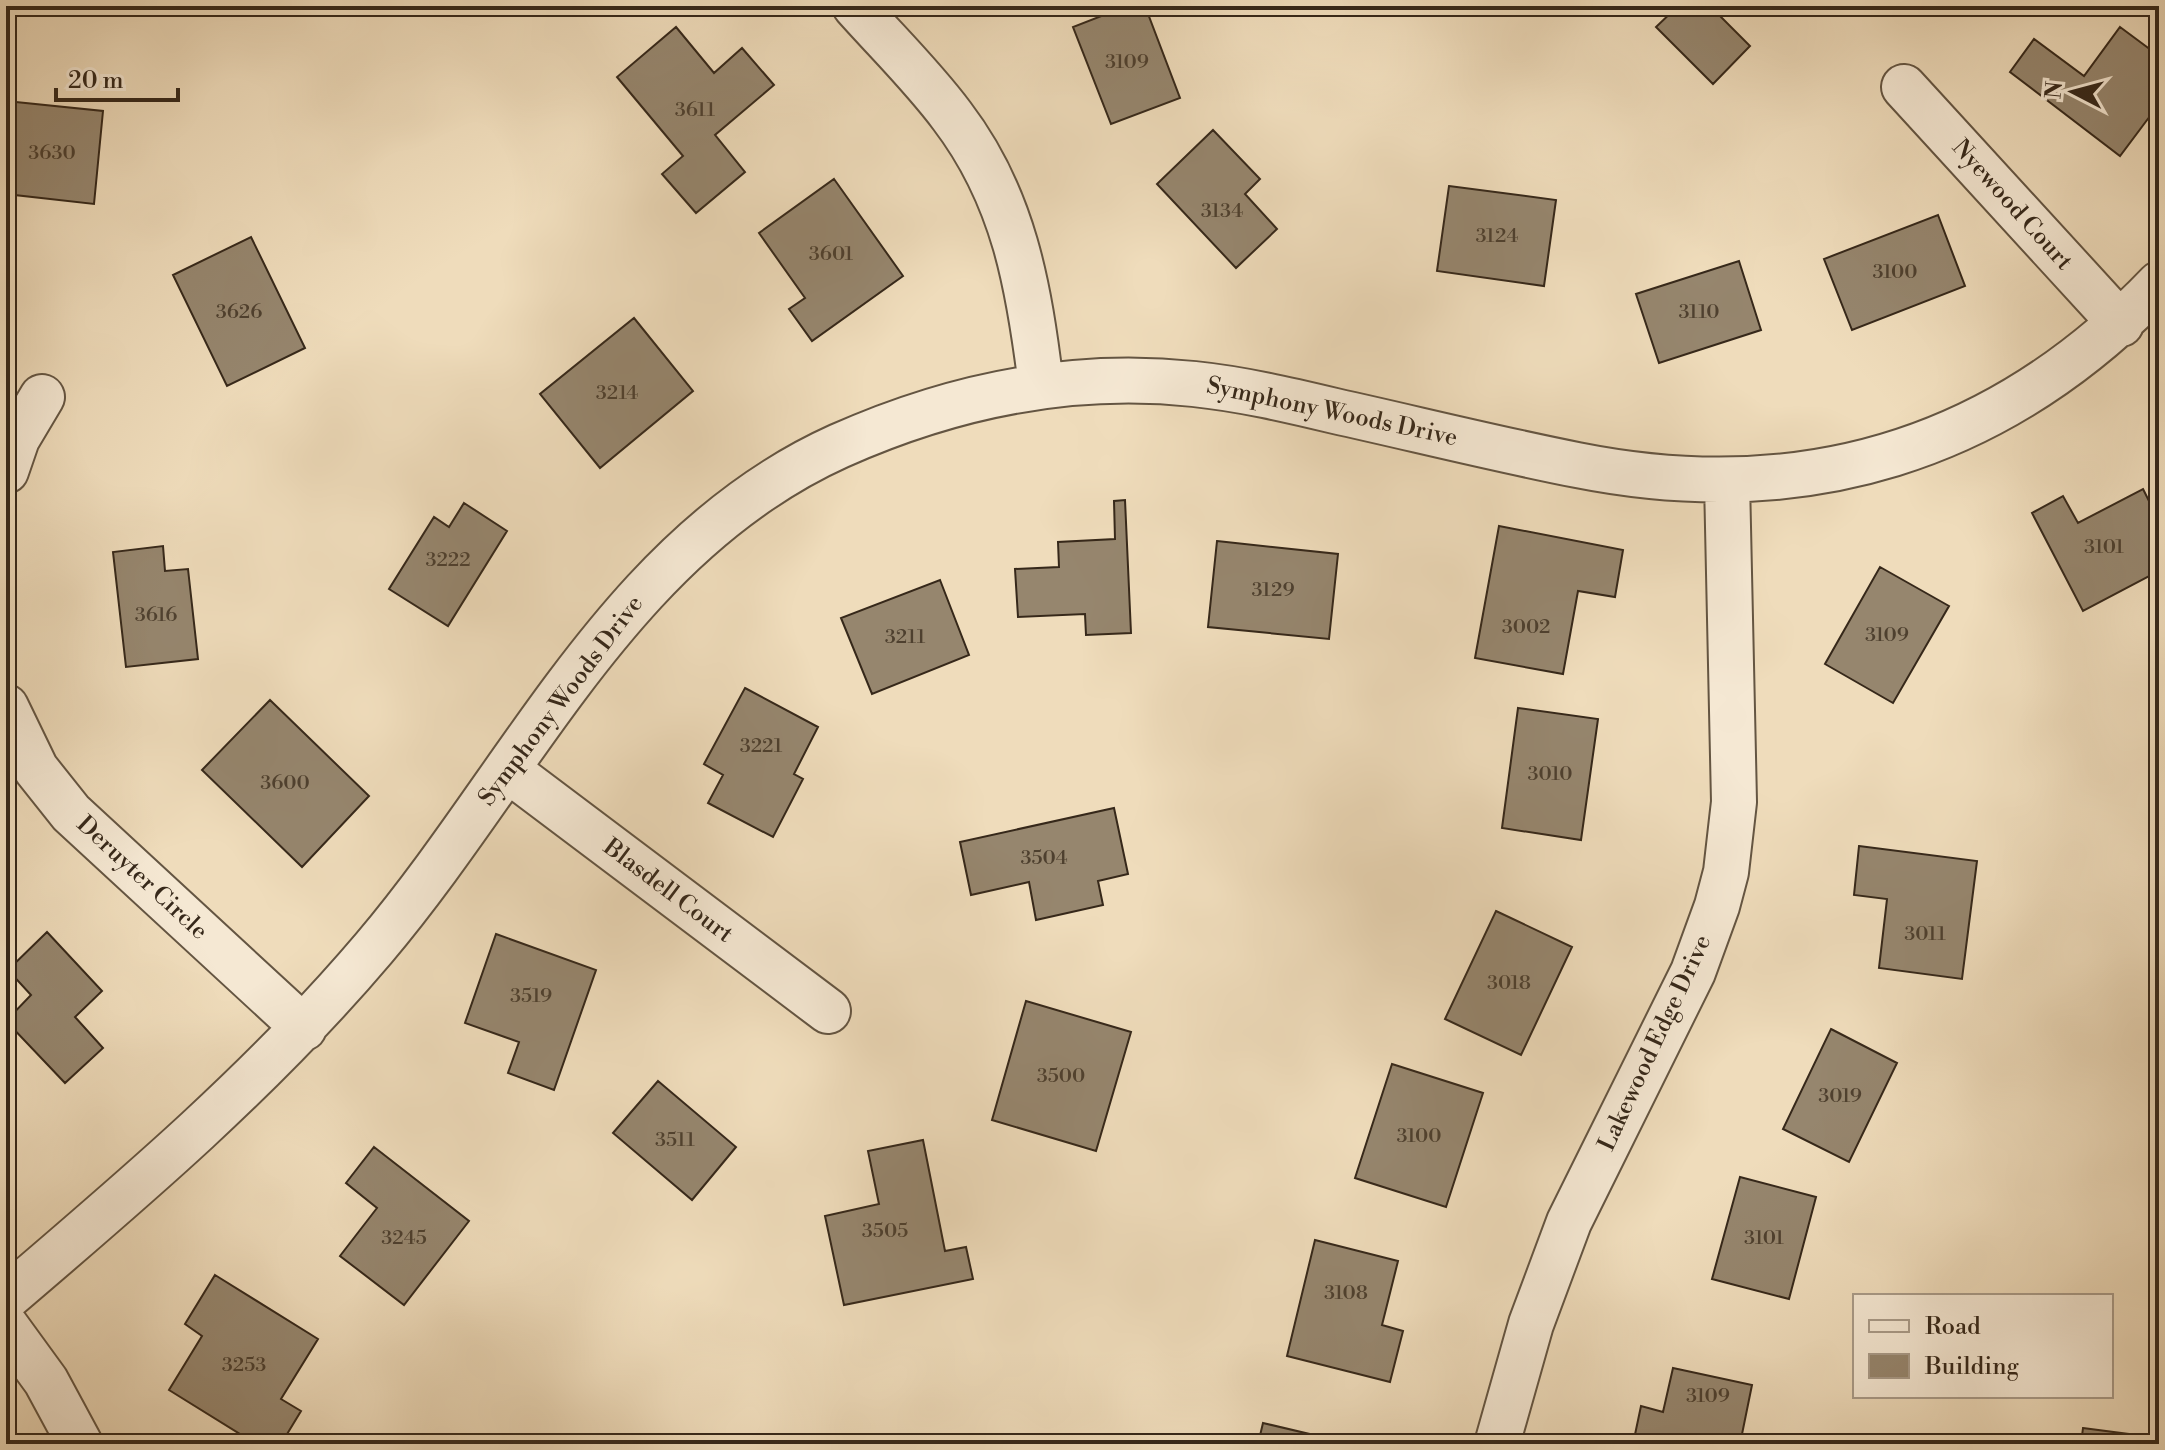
<svg xmlns="http://www.w3.org/2000/svg" width="2165" height="1450" font-family="'Libre Bodoni',serif">
  <style>
    .building { fill: #96866e; stroke: #36281a; stroke-width: 2 }
    .lines { fill: none; stroke-linecap: round; stroke-linejoin: round }
    .minor-casing { stroke: #645542; stroke-width: 48 }
    .minor { stroke: #f5e8d3; stroke-width: 44 }
    .labels { text-anchor: middle; dominant-baseline: central; stroke-width: 6; stroke-linejoin: round; paint-order: stroke }
    .number-label { font-size: 20px; fill: #4e402f }
    .street-label { font-size: 24px; fill: #36281a; stroke: #f5e8d3 }
  </style>
  <rect width="100%" height="100%" fill="#efdcbb"/>
  <filter id="stains"><feTurbulence type="fractalNoise" baseFrequency=".0025" numOctaves="4"/><feColorMatrix values="0 0 0 0 .2 0 0 0 0 .09 0 0 0 0 .02 0 0 0 .5 -.17"/></filter>
  <radialGradient id="worn" r=".72"><stop offset=".6" stop-color="#630" stop-opacity="0"/><stop offset="1" stop-color="#630" stop-opacity=".3"/></radialGradient>
  <path class="building" d="M1127 6H1145L1180 98 1111 124 1073 27Z
    M1678 6H1720L1715 11 1750 46 1713 84 1656 27Z
    M676 27 714 73 742 48 774 85 715 135 745 172 696 213 662 174 683 156 617 77Z
    M2120 27 2159 56V104L2120 156 2010 72 2034 39 2084 76Z
    M6 101 103 111 94 204 6 194Z
    M1213 130 1260 179 1245 194 1277 229 1236 268 1157 184Z
    M834 179 903 276 812 341 789 309 805 298 759 233Z
    M1449 186 1556 200 1544 286 1437 271Z
    M1938 215 1965 286 1852 330 1824 259Z
    M251 237 305 348 227 386 173 275Z
    M1739 261 1761 330 1659 363 1636 294Z
    M634 318 693 391 600 468 540 394Z
    M2143 489 2159 521V571L2083 611 2032 513 2063 496 2078 523Z
    M1125 500 1131 633 1086 635 1085 614 1018 617 1015 569 1059 567 1058 542 1115 539 1114 501Z
    M464 503 507 531 448 626 389 589 434 517 449 527Z
    M1499 526 1623 550 1615 597 1578 591 1563 674 1475 658Z
    M1217 541 1338 554 1329 639 1208 627Z
    M163 546 165 571 188 569 198 659 126 667 113 552Z
    M1880 567 1949 606 1893 703 1825 664Z
    M940 580 969 655 872 694 841 618Z
    M745 688 818 727 794 774 803 779 773 837 708 803 723 775 704 764Z
    M270 700 369 796 302 867 202 770Z
    M1518 708 1598 719 1581 840 1502 828Z
    M1114 808 1128 874 1098 881 1103 905 1036 920 1029 882 971 895 960 842Z
    M1859 846 1977 861 1962 979 1879 968 1887 899 1854 895Z
    M1496 911 1572 947 1521 1055 1445 1019Z
    M47 932 102 991 75 1017 103 1048 65 1083 6 1021 31 995 8 970Z
    M496 934 596 970 554 1090 508 1073 519 1042 465 1023Z
    M1026 1001 1131 1032 1096 1151 992 1120Z
    M1831 1029 1897 1063 1849 1162 1783 1129Z
    M1392 1064 1483 1093 1446 1207 1355 1178Z
    M658 1081 736 1147 692 1200 613 1133Z
    M923 1140 945 1251 966 1247 973 1279 844 1305 825 1216 879 1204 868 1151Z
    M374 1147 469 1221 404 1305 340 1256 377 1208 346 1183Z
    M1740 1177 1816 1197 1789 1299 1712 1279Z
    M1315 1240 1398 1261 1382 1325 1403 1331 1390 1382 1287 1356Z
    M215 1275 318 1339 281 1399 301 1411 281 1444H256L169 1390 202 1336 185 1324Z
    M1673 1368 1752 1385 1740 1444H1633L1641 1406 1663 1412Z
    M1263 1423 1352 1444H1258Z
    M2083 1428 2159 1438V1444H2081Z"/>
  <g class="lines">
    <defs>
      <path id="minor" d="M855 6C887 42 923 77 952 116 1014 197 1029 287 1041 385
        M1904 87 2121 324
        M6 471 17 439 42 397
        M6 707 36 769 71 813 304 1028
        M508 770 828 1011
        M6 1298C135 1188 264 1078 374 948 521 775 621 544 839 446 951 396 1071 371 1194 384 1242 389 1289 400 1335 411 1416 429 1496 449 1577 465 1803 510 1999 451 2159 284
        M6 1326 46 1381 80 1444
        M1497 1444 1531 1324 1569 1222 1693 972 1717 906 1726 872 1734 802 1727 481"/>
    </defs>
    <use href="#minor" class="minor-casing"/>
    <use href="#minor" class="minor"/>
  </g>
  <g class="labels">
    <g class="number-label">
      <text x="1127" y="62">3109</text>
      <text x="695" y="110">3611</text>
      <text x="52" y="153">3630</text>
      <text x="1222" y="211">3134</text>
      <text x="1497" y="236">3124</text>
      <text x="831" y="254">3601</text>
      <text x="1895" y="272">3100</text>
      <text x="239" y="312">3626</text>
      <text x="1699" y="312">3110</text>
      <text x="617" y="393">3214</text>
      <text x="2104" y="547">3101</text>
      <text x="448" y="560">3222</text>
      <text x="1273" y="590">3129</text>
      <text x="156" y="615">3616</text>
      <text x="1526" y="627">3002</text>
      <text x="1887" y="635">3109</text>
      <text x="905" y="637">3211</text>
      <text x="761" y="746">3221</text>
      <text x="1550" y="774">3010</text>
      <text x="285" y="783">3600</text>
      <text x="1044" y="858">3504</text>
      <text x="1925" y="934">3011</text>
      <text x="1509" y="983">3018</text>
      <text x="531" y="996">3519</text>
      <text x="1061" y="1076">3500</text>
      <text x="1840" y="1096">3019</text>
      <text x="1419" y="1136">3100</text>
      <text x="675" y="1140">3511</text>
      <text x="885" y="1231">3505</text>
      <text x="404" y="1238">3245</text>
      <text x="1764" y="1238">3101</text>
      <text x="1346" y="1293">3108</text>
      <text x="244" y="1365">3253</text>
      <text x="1708" y="1396">3109</text>
    </g>
    <g class="street-label">
      <text transform="translate(2012 205) rotate(48)">Nyewood Court</text>
      <text transform="translate(1332 412) rotate(12)">Symphony Woods Drive</text>
      <text transform="translate(561 701) rotate(-53)">Symphony Woods Drive</text>
      <text transform="translate(142 878) rotate(43)">Deruyter Circle</text>
      <text transform="translate(668 891) rotate(37)">Blasdell Court</text>
      <text transform="translate(1655 1043) rotate(-65)">Lakewood Edge Drive</text>
    </g>
  </g>
  <rect width="2165" height="1450" fill="none" stroke="#efdcbb" stroke-width="32"/>
  <rect x="8" y="8" width="2149" height="1434" fill="none" stroke="#36281a" stroke-width="4"/>
  <rect x="16" y="16" width="2133" height="1418" fill="none" stroke="#36281a" stroke-width="2"/>
  <rect x="1853" y="1294" width="260" height="104" fill="#f5e8d3" stroke="#a99b89" stroke-width="2"/>
  <rect x="1869" y="1320" width="40" height="12" fill="#f5e8d3" stroke="#a99b89" stroke-width="2"/>
  <text x="1925" y="1334" font-size="24" fill="#36281a">Road</text>
  <rect x="1869" y="1354" width="40" height="24" fill="#96866e" stroke="#a99b89" stroke-width="2"/>
  <text x="1925" y="1374" font-size="24" fill="#36281a">Building</text>
  <g transform="translate(2073 92) rotate(276)" stroke="#f5e8d3" stroke-width="6" paint-order="stroke">
  <path d="M0-6L14 30L0 20L-14 30Z" fill="#36281a"/>
  <text y="-12" font-size="22" font-weight="bold" text-anchor="middle" fill="#36281a">N</text>
  </g>
  <path d="M56 88v12h122v-12" fill="none" stroke="#36281a" stroke-width="4"/>
  <text x="68" y="88" font-size="24" fill="#36281a" stroke="#f5e8d3" stroke-width="6" paint-order="stroke">20 m</text>
  <rect width="100%" height="100%" filter="url(#stains)"/>
  <rect width="100%" height="100%" fill="url(#worn)"/>
</svg>
